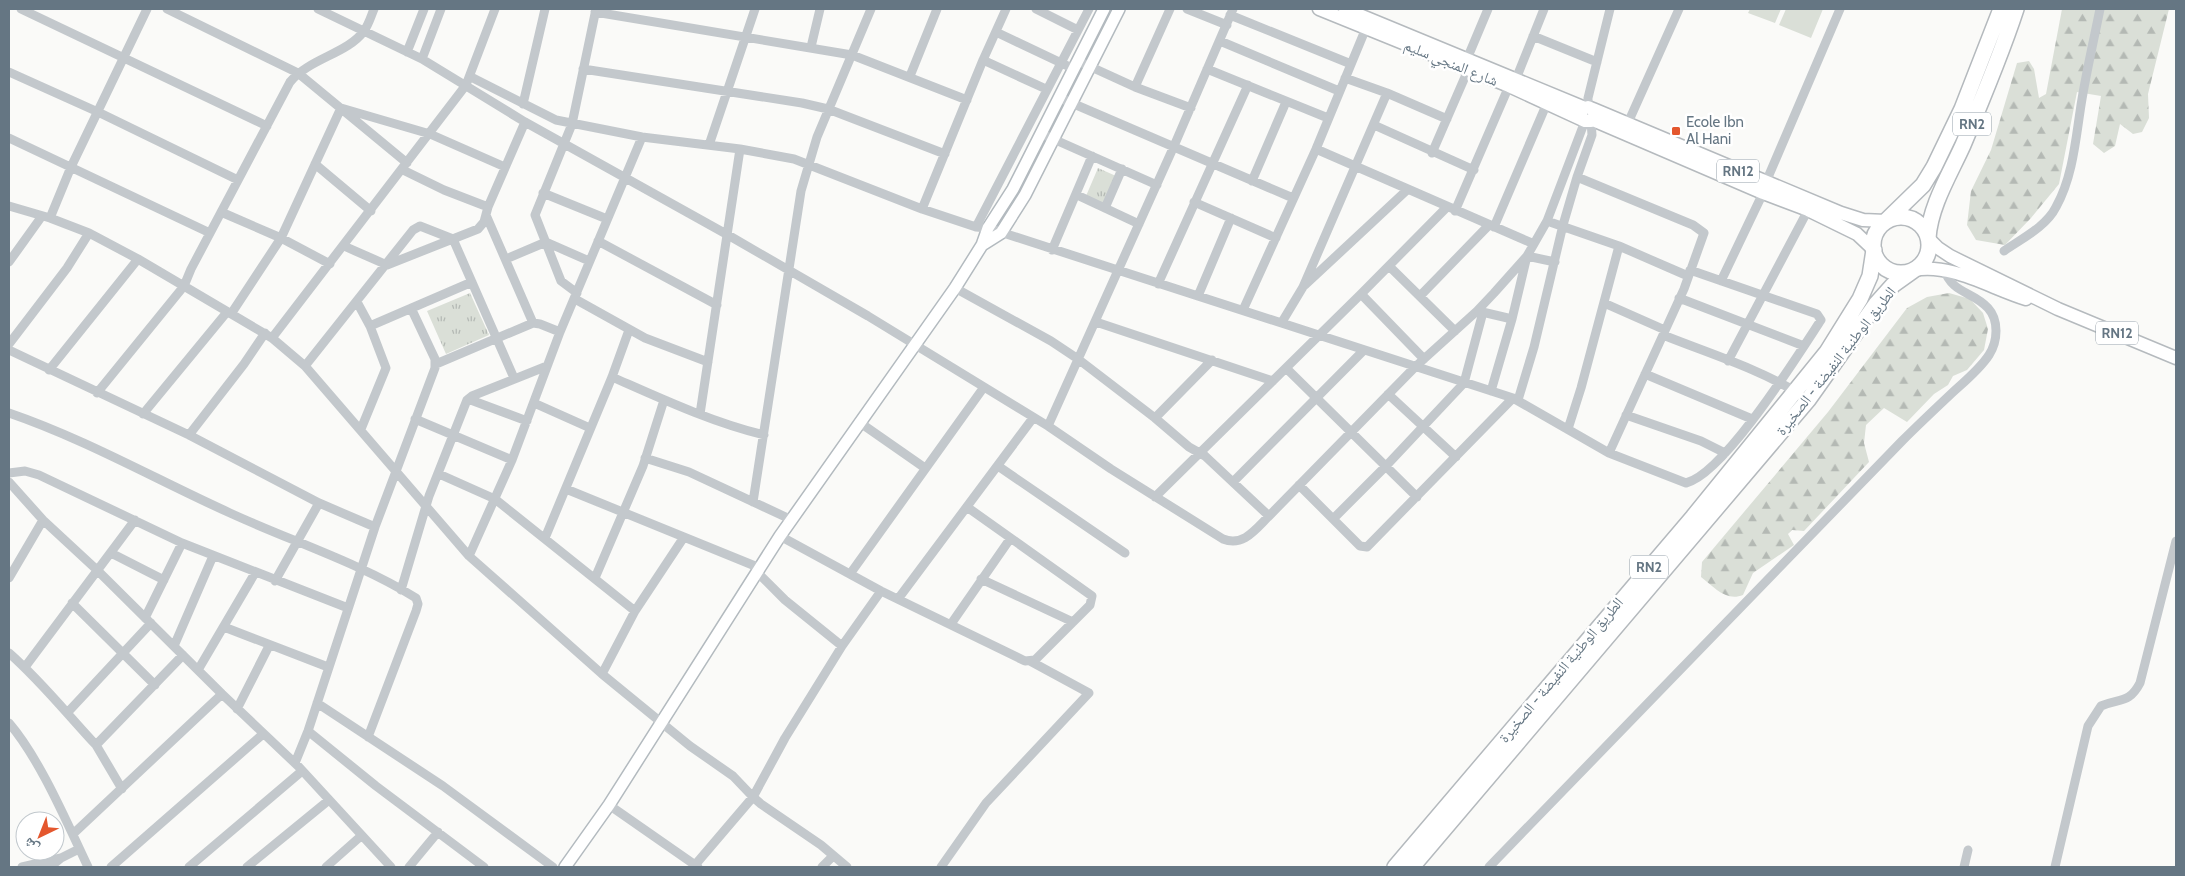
<svg xmlns="http://www.w3.org/2000/svg" width="2185" height="876" font-family="Cabin,'Noto Naskh Arabic',sans-serif">
  <style>
    .grass { fill: url(#grass-tufts) }
    .forest { fill: url(#forest-firs) }
    .garden { fill: #dadfd7 }
    .lines { fill: none; stroke-linecap: round; stroke-linejoin: round }
    .secondary-casing { stroke: #b3babf; stroke-width: 14 }
    .primary-casing { stroke: #b5babe; stroke-width: 15 }
    .highway-casing { stroke: #b4b9bd; stroke-width: 18 }
    .street { stroke: #c3c8cc; stroke-width: 9 }
    .secondary { stroke: #fff; stroke-width: 11 }
    .primary { stroke: #fff; stroke-width: 12 }
    .highway { stroke: #fff; stroke-width: 15 }
    .poi-dot { fill: #e4572e; stroke: #fff; stroke-width: 2 }
    .labels { text-anchor: middle; dominant-baseline: central; stroke-width: 5; stroke-linejoin: round; paint-order: stroke }
    .shield { fill: #fff; stroke: #939fa8; stroke-width: 1 }
    .shield-label { font-size: 14px; font-weight: bold; fill: #657683 }
    .street-label { font-size: 15px; fill: #657683; stroke: #fff }
    .poi-label { font-size: 15px; fill: #657683; stroke: #fff; text-anchor: start }
  </style>
  <defs>
    <pattern id="grass-tufts" width="24" height="20" patternUnits="userSpaceOnUse" patternTransform="scale(1.25)"><rect width="24" height="20" fill="#dadfd7"/><path d="M3 7l-1-3M5 7V3M7 7l1-3M15 17l-1-3M17 17v-4M19 17l1-3" fill="none" stroke="#b4b9b4"/></pattern>
    <pattern id="forest-firs" width="22" height="20" patternUnits="userSpaceOnUse" patternTransform="scale(1.25)"><rect width="22" height="20" fill="#dadfd7"/><path d="M5 1l3.5 6h-7zM16 11l3.5 6h-7z" fill="#b4b9b4"/></pattern>
  </defs>
  <rect width="100%" height="100%" fill="#fafaf8"/>
  <path class="grass" d="M1098 168 1116 176 1103 204 1086 196Z
    M470 293 489 335 446 354 427 311Z"/>
  <path class="forest" d="M2062 9H2169L2148 94 2149 118 2142 132 2133 134 2120 124 2115 146 2104 153 2093 144 2101 96 2077 92 2059 184 2031 218 2005 245 1976 240 1967 225 1971 191 1991 150 2017 63 2029 61 2034 69 2039 98 2046 94Z
    M1949 293 1970 299 1983 313 1988 329 1984 350 1967 370 1953 376 1948 385 1934 394 1907 422 1884 408 1866 425 1864 443 1869 462 1804 531 1792 530 1788 534 1794 545 1753 573 1743 595C1726 602 1714 587 1701 577L1702 562 1828 412 1907 308 1927 297Z"/>
  <path class="garden" d="M1750 9H1781L1775 23 1748 13Z
    M1786 9H1823L1811 38 1779 25Z"/>
  <g class="lines">
    <defs>
      <path id="secondary" d="M982 245 1001 233 1025 195 1119 9
        M565 867 609 805 780 536 955 288 982 245 988 228 1013 189 1104 9"/>
      <path id="primary" d="M1319 9 1509 86 1585 121H1591L1595 118 1593 109 1588 107 1583 109 1581 114 1583 120
        M1345 9 1585 108
        M1593 109 1841 213 1863 220 1886 221
        M1593 120 1763 193 1808 210 1857 234 1874 250
        M1928 238 1938 248 1950 256 2058 309 2176 358
        M1914 270C1952 263 1990 288 2026 299"/>
      <path id="highway" d="M1873 245a28 28 0 1 1 56 0a28 28 0 1 1-56 0Z
        M1886 221 1923 185 1934 167 1962 109 2001 9
        M1928 238C1930 206 1950 174 1963 145 1982 100 2001 55 2016 9
        M1395 867 1693 517 1827 352 1860 299 1870 276 1874 250
        M1412 867 1808 400 1876 304 1893 285 1914 270"/>
    </defs>
    <use href="#secondary" class="secondary-casing"/>
    <use href="#primary" class="primary-casing"/>
    <use href="#highway" class="highway-casing"/>
    <path class="street" d="M21 9 267 126
      M167 9 298 73 407 163
      M318 9 422 59 525 122 728 235 868 316 1048 426 1111 469 1223 539C1243 547 1255 530 1269 516
      M1036 9 1078 30
      M1187 9 1227 25
      M595 12 852 55 967 100
      M1230 15 1351 64
      M996 32 1074 69
      M1533 36 1597 62
      M1220 41 1339 91
      M811 47 820 9
      M407 52 424 9
      M422 59 441 9
      M1467 59 1488 9
      M983 60 1046 89
      M1078 61 1135 87 1191 108
      M583 69 802 103 828 109 945 154
      M1207 69 1328 118
      M9 72 98 112 238 180
      M910 76 937 9
      M471 77 556 120 642 137 740 149 794 159 922 209 976 227 988 228 1513 398 1609 453 1686 483C1724 474 1798 355 1821 320L1817 314 1690 270
      M1345 78 1387 93 1447 119
      M1516 79 1544 9
      M1135 87 1170 9
      M1060 98 1293 198
      M523 104 545 9
      M1588 107V98L1610 9
      M1374 125 1474 170
      M1627 125 1679 9
      M1042 134 1157 185
      M9 138 210 233
      M709 145 755 9
      M1316 149 1534 244
      M1432 153 1468 70
      M315 164 371 211
      M403 170 444 190 488 207
      M1577 177 1693 225 1704 233 1684 289 1609 453
      M1252 181 1286 102
      M1766 182 1840 9
      M543 193 607 219
      M1077 195 1139 224
      M1194 202 1276 238
      M9 206 50 218 89 233 138 259 272 338 305 366 469 556 602 674 690 746 733 776 753 797 785 738 842 646 785 600 757 572
      M1105 208 1122 169
      M922 209 983 60 1006 9
      M1455 211 1509 86
      M221 212 281 238 330 264
      M486 215 533 323
      M50 218 71 167 147 9
      M1547 221 1585 121
      M976 227 1089 9
      M1494 227 1547 103
      M598 241 717 305
      M344 246 387 265 478 229 484 222 488 207 525 122
      M1052 250 1092 156
      M2004 251C2021 239 2046 227 2056 207 2074 175 2076 134 2082 99 2087 69 2094 39 2100 9
      M506 259 546 242 589 261
      M9 262 42 216
      M1389 266 1455 331
      M1721 281 1763 193
      M1158 284 1248 85
      M1305 285 1407 190
      M955 288 1051 341 1078 359 1155 418 1189 447 1205 456 1269 516 1415 367 1477 311 1494 293 1527 256 1547 221 1619 246 1688 276
      M577 293 561 281 535 215 572 124 596 9
      M1361 294 1424 359
      M1198 296 1231 218
      M1420 296 1489 225
      M1679 298 1804 346
      M575 299 645 338 708 362
      M357 302 370 326 386 368 361 429
      M1604 303 1665 330
      M1243 310 1316 149 1366 28
      M1478 311 1512 319 1491 391
      M231 314 281 238 341 108 430 134 505 167
      M1512 319 1527 256 1555 262
      M1096 322 1273 381
      M1282 322 1303 287 1387 93
      M370 326 472 282
      M1663 335C1708 353 1757 368 1798 393
      M272 338 466 85 495 9
      M9 344 67 268 89 233
      M9 350 189 435 319 503 375 527
      M1728 361 1808 210
      M436 364 533 323 540 324 560 332
      M305 366 413 230 420 226 453 239 514 378
      M1286 368 1417 497
      M49 370 138 259
      M1645 374 1752 419
      M612 377C662 399 711 422 764 435
      M97 393 184 286 191 269 290 82C310 58 347 54 364 31 369 24 371 16 374 9
      M1388 394 1456 457
      M468 399 527 421
      M1518 400 1534 347 1563 225 1577 177 1592 135 1591 121
      M534 403 590 428
      M9 413C85 439 157 480 230 513 291 541 360 563 416 598L418 604 416 611 368 737
      M143 414 227 312
      M700 414 740 149
      M1626 415 1701 441 1725 453
      M1155 418 1212 360
      M415 419 512 460
      M859 422 925 468
      M1048 426 1174 146 1233 9
      M1568 429 1581 388 1619 246
      M189 435 244 364 265 333
      M645 458 689 472 792 520
      M998 466 1125 553
      M9 473 25 471 39 475 182 543 348 608
      M439 474 495 499 635 611 602 674
      M9 482 43 520 97 570 222 694 299 767 391 867
      M1233 482 1364 350
      M1299 485 1360 546 1367 547 1513 398
      M566 489 760 568
      M1155 497 1361 294 1447 207
      M753 502 801 191 817 137 871 9
      M1333 519 1386 466 1464 383 1483 312
      M780 536 881 591 1025 661 1035 660 1090 605 1092 596 967 507
      M545 538 612 377 629 330
      M111 553 164 580
      M469 556 512 460 560 332 642 137
      M850 574 984 387
      M9 578 43 520
      M595 578 643 466 664 400
      M981 579 1073 622
      M275 581 319 503
      M401 590 429 496 467 400 472 396 547 366
      M898 599 1033 418
      M72 603 155 685
      M635 611 684 537
      M145 618 182 543
      M951 624 1010 539
      M224 627 328 667
      M174 646 213 556
      M842 646 881 591
      M9 653C41 681 67 714 96 745L183 655
      M25 667 135 520
      M198 670 255 573
      M317 703 443 786 553 867
      M237 709 269 646
      M68 712 151 623
      M9 723C40 759 67 823 88 867
      M308 731 376 786 484 867
      M96 745 122 789
      M295 763 308 731 375 527 435 368V359L411 308
      M609 805 698 867
      M73 834 222 694
      M695 865 753 797 761 804 821 845 847 867
      M22 867 61 858
      M50 867 61 858 79 849
      M111 867 263 734
      M189 867 302 771
      M247 867 329 800
      M326 867 361 836
      M409 867 438 832
      M822 867 833 856
      M941 867 986 803 1089 693 1030 661
      M1489 867 1902 441C1918 425 1935 409 1952 393 1964 382 1980 369 1989 355 1998 341 1999 320 1988 308 1973 291 1952 294 1944 269
      M1964 867 1968 850
      M2055 867 2088 726 2101 706C2120 698 2129 704 2140 683L2176 541"/>
    <use href="#secondary" class="secondary"/>
    <use href="#primary" class="primary"/>
    <use href="#highway" class="highway"/>
  </g>
  <rect class="poi-dot" x="1671" y="126" width="10" height="10" rx="2.5"/>
  <g class="labels">
    <g class="shield">
      <rect x="1953" y="112.5" width="38" height="23" rx="4"/>
      <rect x="1717" y="159.5" width="42" height="23" rx="4"/>
      <rect x="2096" y="321.5" width="42" height="23" rx="4"/>
      <rect x="1630" y="555.5" width="38" height="23" rx="4"/>
    </g>
    <g class="shield-label">
      <text x="1972" y="124">RN2</text>
      <text x="1738" y="171">RN12</text>
      <text x="2117" y="333">RN12</text>
      <text x="1649" y="567">RN2</text>
    </g>
    <g class="street-label">
      <text transform="translate(1451 63) rotate(22)">شارع المنجي سليم</text>
      <text transform="translate(1836 361) rotate(-52)">الطريق الوطنية النفيضة - الصخيرة</text>
      <text transform="translate(1561 670) rotate(-50)">الطريق الوطنية النفيضة - الصخيرة</text>
    </g>
    <g class="poi-label">
      <text x="1686" y="122">Ecole Ibn<tspan x="1686" dy="17">Al Hani</tspan></text>
    </g>
  </g>
  <rect width="2185" height="876" fill="none" stroke="#657683" stroke-width="20"/>
  <g transform="translate(40 836) rotate(223)"><circle r="24" fill="#ffffff" stroke="#c1c8cd"/>
  <path d="M0-4L9 19L0 12L-9 19Z" fill="#e4572e"/>
  <text y="-8" font-size="14" font-weight="bold" text-anchor="middle" fill="#657683">ش</text>
  </g>
</svg>
